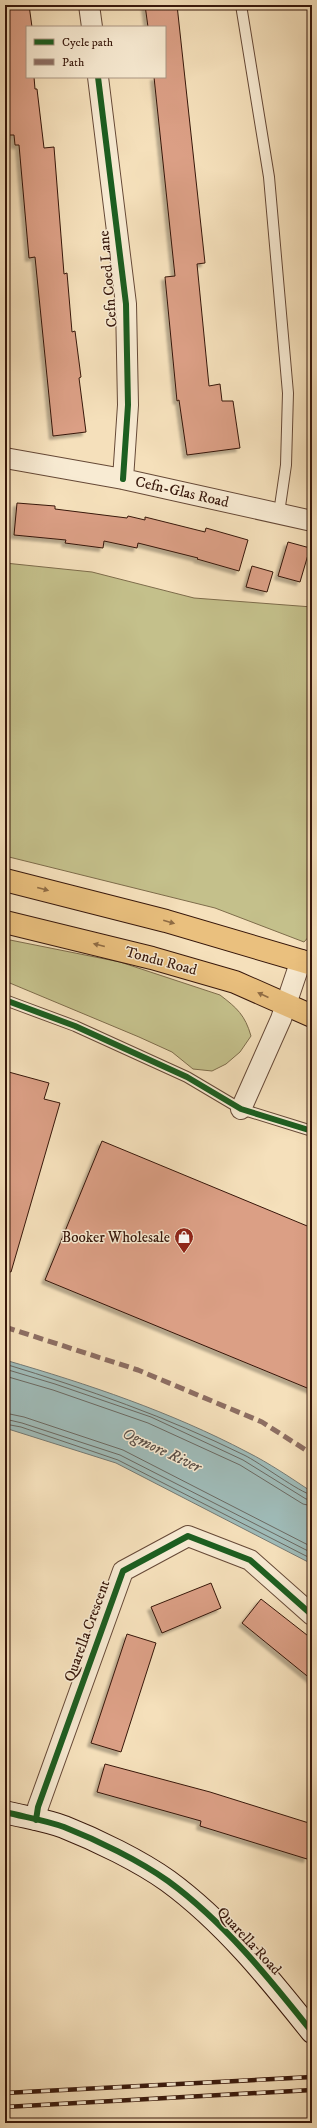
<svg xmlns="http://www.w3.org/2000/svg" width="317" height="2128" font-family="'IM FELL DW Pica',serif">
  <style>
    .green { fill: #c4c08b; stroke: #7e6c4b }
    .water { fill: #9fbbb8; stroke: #757973 }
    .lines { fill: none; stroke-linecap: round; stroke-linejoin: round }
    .shore { stroke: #6b6962; stroke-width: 1 }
    .building { fill: #db9f85; stroke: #37170b; filter: url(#shadow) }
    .lane-casing { stroke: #664937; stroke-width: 12 }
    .street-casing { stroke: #664937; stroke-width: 22 }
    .secondary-casing { stroke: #37170b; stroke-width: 24 }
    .primary-casing { stroke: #37170b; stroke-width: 24 }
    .lane { stroke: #f8ebd3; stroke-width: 10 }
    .street { stroke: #f8ebd3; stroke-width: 20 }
    .secondary { stroke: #f8ebd3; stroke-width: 22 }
    .primary { stroke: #eac07e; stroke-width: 22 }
    .rail-casing { stroke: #37170b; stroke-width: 4.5 }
    .rail { stroke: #f8ebd3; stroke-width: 3; stroke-dasharray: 9; stroke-linecap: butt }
    .quiet { stroke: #8d6e63; stroke-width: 5; stroke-dasharray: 10 5; stroke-linecap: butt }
    .cycleway-casing { stroke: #f8ebd3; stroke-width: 8 }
    .cycleway { stroke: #1b5e20; stroke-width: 6 }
    .oneway { fill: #906c44 }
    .labels { text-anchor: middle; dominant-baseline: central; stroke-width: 3; stroke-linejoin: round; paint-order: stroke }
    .street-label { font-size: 15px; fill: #37170b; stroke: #f8ebd3 }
    .poi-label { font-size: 15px; fill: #37170b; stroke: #f8ebd3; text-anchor: end }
    .water-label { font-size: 16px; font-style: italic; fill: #5b5048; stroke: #f8ebd3 }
  </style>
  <defs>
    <filter id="shadow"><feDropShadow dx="-3.5" dy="3.5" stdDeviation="1" flood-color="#0004"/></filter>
  </defs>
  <rect width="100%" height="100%" fill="#f5e0bb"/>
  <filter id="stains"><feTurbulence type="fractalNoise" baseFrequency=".005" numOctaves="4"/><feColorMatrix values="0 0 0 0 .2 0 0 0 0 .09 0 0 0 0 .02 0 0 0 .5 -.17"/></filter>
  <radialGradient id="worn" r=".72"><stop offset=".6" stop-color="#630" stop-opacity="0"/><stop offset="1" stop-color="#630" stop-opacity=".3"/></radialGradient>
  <path class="green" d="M5 563 92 572 194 598 312 607V933L304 942 215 908 5 856Z
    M5 939 120 962 220 995C237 1008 245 1015 251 1036L240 1052 226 1064 212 1071 193 1069 172 1052 139 1037 5 981Z"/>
  <path class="water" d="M5 1360C88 1384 171 1412 247 1452 269 1463 291 1478 312 1492V1564L116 1463 5 1428Z"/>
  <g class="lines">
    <path class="shore" d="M5 1364C87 1389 167 1417 244 1455 259 1462 300 1493 312 1495
      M5 1369 55 1384 151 1417 243 1460 306 1499 312 1500
      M5 1376 53 1390 148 1423 240 1465 303 1504 312 1506
      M5 1413 24 1417 123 1450 312 1547
      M5 1419 22 1423 120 1455 312 1553
      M5 1424 21 1427 118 1460 312 1559"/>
  </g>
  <path class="building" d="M5 5H29L32 27H27V77H34L35 89H37L44 148 54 147 64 274 67 273 72 332 75 331 81 377 79 378 86 432 53 436 35 257 29 258 19 145H15L14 135H9L7 114H5Z
    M145 5H177L205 263 197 264 209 386 220 384 222 401H233L240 448 187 455 179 400 177 401 165 277 175 276 154 77H165V27H148Z
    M17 503 55 506V509L127 518 128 516 145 520V517L205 532 206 528 248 540 239 571 197 559 198 558 138 543 137 548 104 541 103 548 65 543 66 540 14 535Z
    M288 542 310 548 300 582 278 576Z
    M252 566 273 572 267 592 246 587Z
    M5 1071 49 1083 44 1099 60 1103 11 1272 5 1271Z
    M102 1141 312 1228V1390L45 1280Z
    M211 1583 221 1608 162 1633 151 1607Z
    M261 1599 312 1639V1680L242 1623Z
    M127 1634 156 1643 121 1752 91 1743Z
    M105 1764 210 1792 312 1824V1843L307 1859 200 1826 201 1821 97 1792Z"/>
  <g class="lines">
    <defs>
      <path id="lane" d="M241 5 269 177 288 393 286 465 279 513
        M5 1000 75 1026 187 1077 241 1109 312 1131"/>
      <path id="street" d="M89 5 92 27
        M98 77 126 304 128 405 123 479
        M5 458 123 479 312 521
        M241 1109 281 1019 301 960
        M36 1820 38 1807 123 1571 188 1536 250 1560 312 1615"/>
      <path id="secondary" d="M5 1812C24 1817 45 1820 64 1827 97 1840 140 1861 168 1881 224 1922 269 1978 312 2032"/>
      <path id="primary" d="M5 880 166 921 312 964
        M5 922 152 958 235 982 312 1016"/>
    </defs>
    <use href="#lane" class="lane-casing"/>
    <use href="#street" class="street-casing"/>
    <use href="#secondary" class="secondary-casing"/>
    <use href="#primary" class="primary-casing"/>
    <use href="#lane" class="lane"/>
    <use href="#street" class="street"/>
    <use href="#secondary" class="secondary"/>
    <use href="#primary" class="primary"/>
    <defs>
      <path id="rail" d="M5 2093 312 2077
        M5 2107 312 2090"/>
    </defs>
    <use href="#rail" class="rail-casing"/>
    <use href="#rail" class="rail"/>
    <path class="quiet" d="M5 1327 138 1370 262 1422 312 1454"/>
    <defs>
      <path id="cycleway" d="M98 77 126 304 128 405 123 479
        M5 1000 75 1026 187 1077 241 1109 312 1131
        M5 1812C24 1817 45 1820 64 1827 97 1840 140 1861 168 1881 224 1922 269 1978 312 2032
        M36 1820 38 1807 123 1571 188 1536 250 1560 312 1615"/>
    </defs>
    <use href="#cycleway" class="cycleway-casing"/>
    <use href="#cycleway" class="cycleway"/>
  </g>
  <defs><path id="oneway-solid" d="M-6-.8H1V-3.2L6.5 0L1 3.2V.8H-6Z"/></defs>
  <g class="oneway">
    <use href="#oneway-solid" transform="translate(43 889) rotate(15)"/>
    <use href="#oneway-solid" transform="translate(169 922) rotate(16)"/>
    <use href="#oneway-solid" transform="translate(99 945) rotate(-166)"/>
    <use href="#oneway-solid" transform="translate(263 995) rotate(-156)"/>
  </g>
  <defs>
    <symbol id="shop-pin" viewBox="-11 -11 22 30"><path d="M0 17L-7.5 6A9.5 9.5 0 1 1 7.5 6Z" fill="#8f2418" stroke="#f8ebd3"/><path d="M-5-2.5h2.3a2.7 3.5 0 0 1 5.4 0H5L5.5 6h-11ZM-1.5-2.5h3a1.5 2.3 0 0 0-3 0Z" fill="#fff"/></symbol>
  </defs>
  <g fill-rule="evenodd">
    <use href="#shop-pin" x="173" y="1226" width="22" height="30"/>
  </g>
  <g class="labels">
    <g class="street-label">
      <text transform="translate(108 279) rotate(-95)">Cefn Coed Lane</text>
      <text transform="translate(182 492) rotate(13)">Cefn-Glas Road</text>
      <text transform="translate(161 961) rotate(15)">Tondu Road</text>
      <text transform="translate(87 1631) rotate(-70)">Quarella Crescent</text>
      <text transform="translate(249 1941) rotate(47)">Quarella Road</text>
    </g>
    <g class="poi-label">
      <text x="170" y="1237">Booker Wholesale</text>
    </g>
    <g class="water-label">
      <text transform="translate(162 1450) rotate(25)">Ogmore River</text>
    </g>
  </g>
  <rect width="317" height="2128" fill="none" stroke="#f5e0bb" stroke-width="20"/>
  <rect x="6" y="6" width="305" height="2116" fill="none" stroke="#37170b" stroke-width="2"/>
  <rect x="10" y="10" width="297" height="2108" fill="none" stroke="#37170b"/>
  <rect x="26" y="26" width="140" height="52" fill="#f8ebd3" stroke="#ab9683"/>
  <rect x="34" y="39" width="20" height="6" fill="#1b5e20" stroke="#ab9683"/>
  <text x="62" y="46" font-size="12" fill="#37170b">Cycle path</text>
  <rect x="34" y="59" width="20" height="6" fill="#8d6e63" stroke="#ab9683"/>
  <text x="62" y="66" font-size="12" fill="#37170b">Path</text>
  <rect width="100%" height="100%" filter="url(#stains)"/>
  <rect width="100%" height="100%" fill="url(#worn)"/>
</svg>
